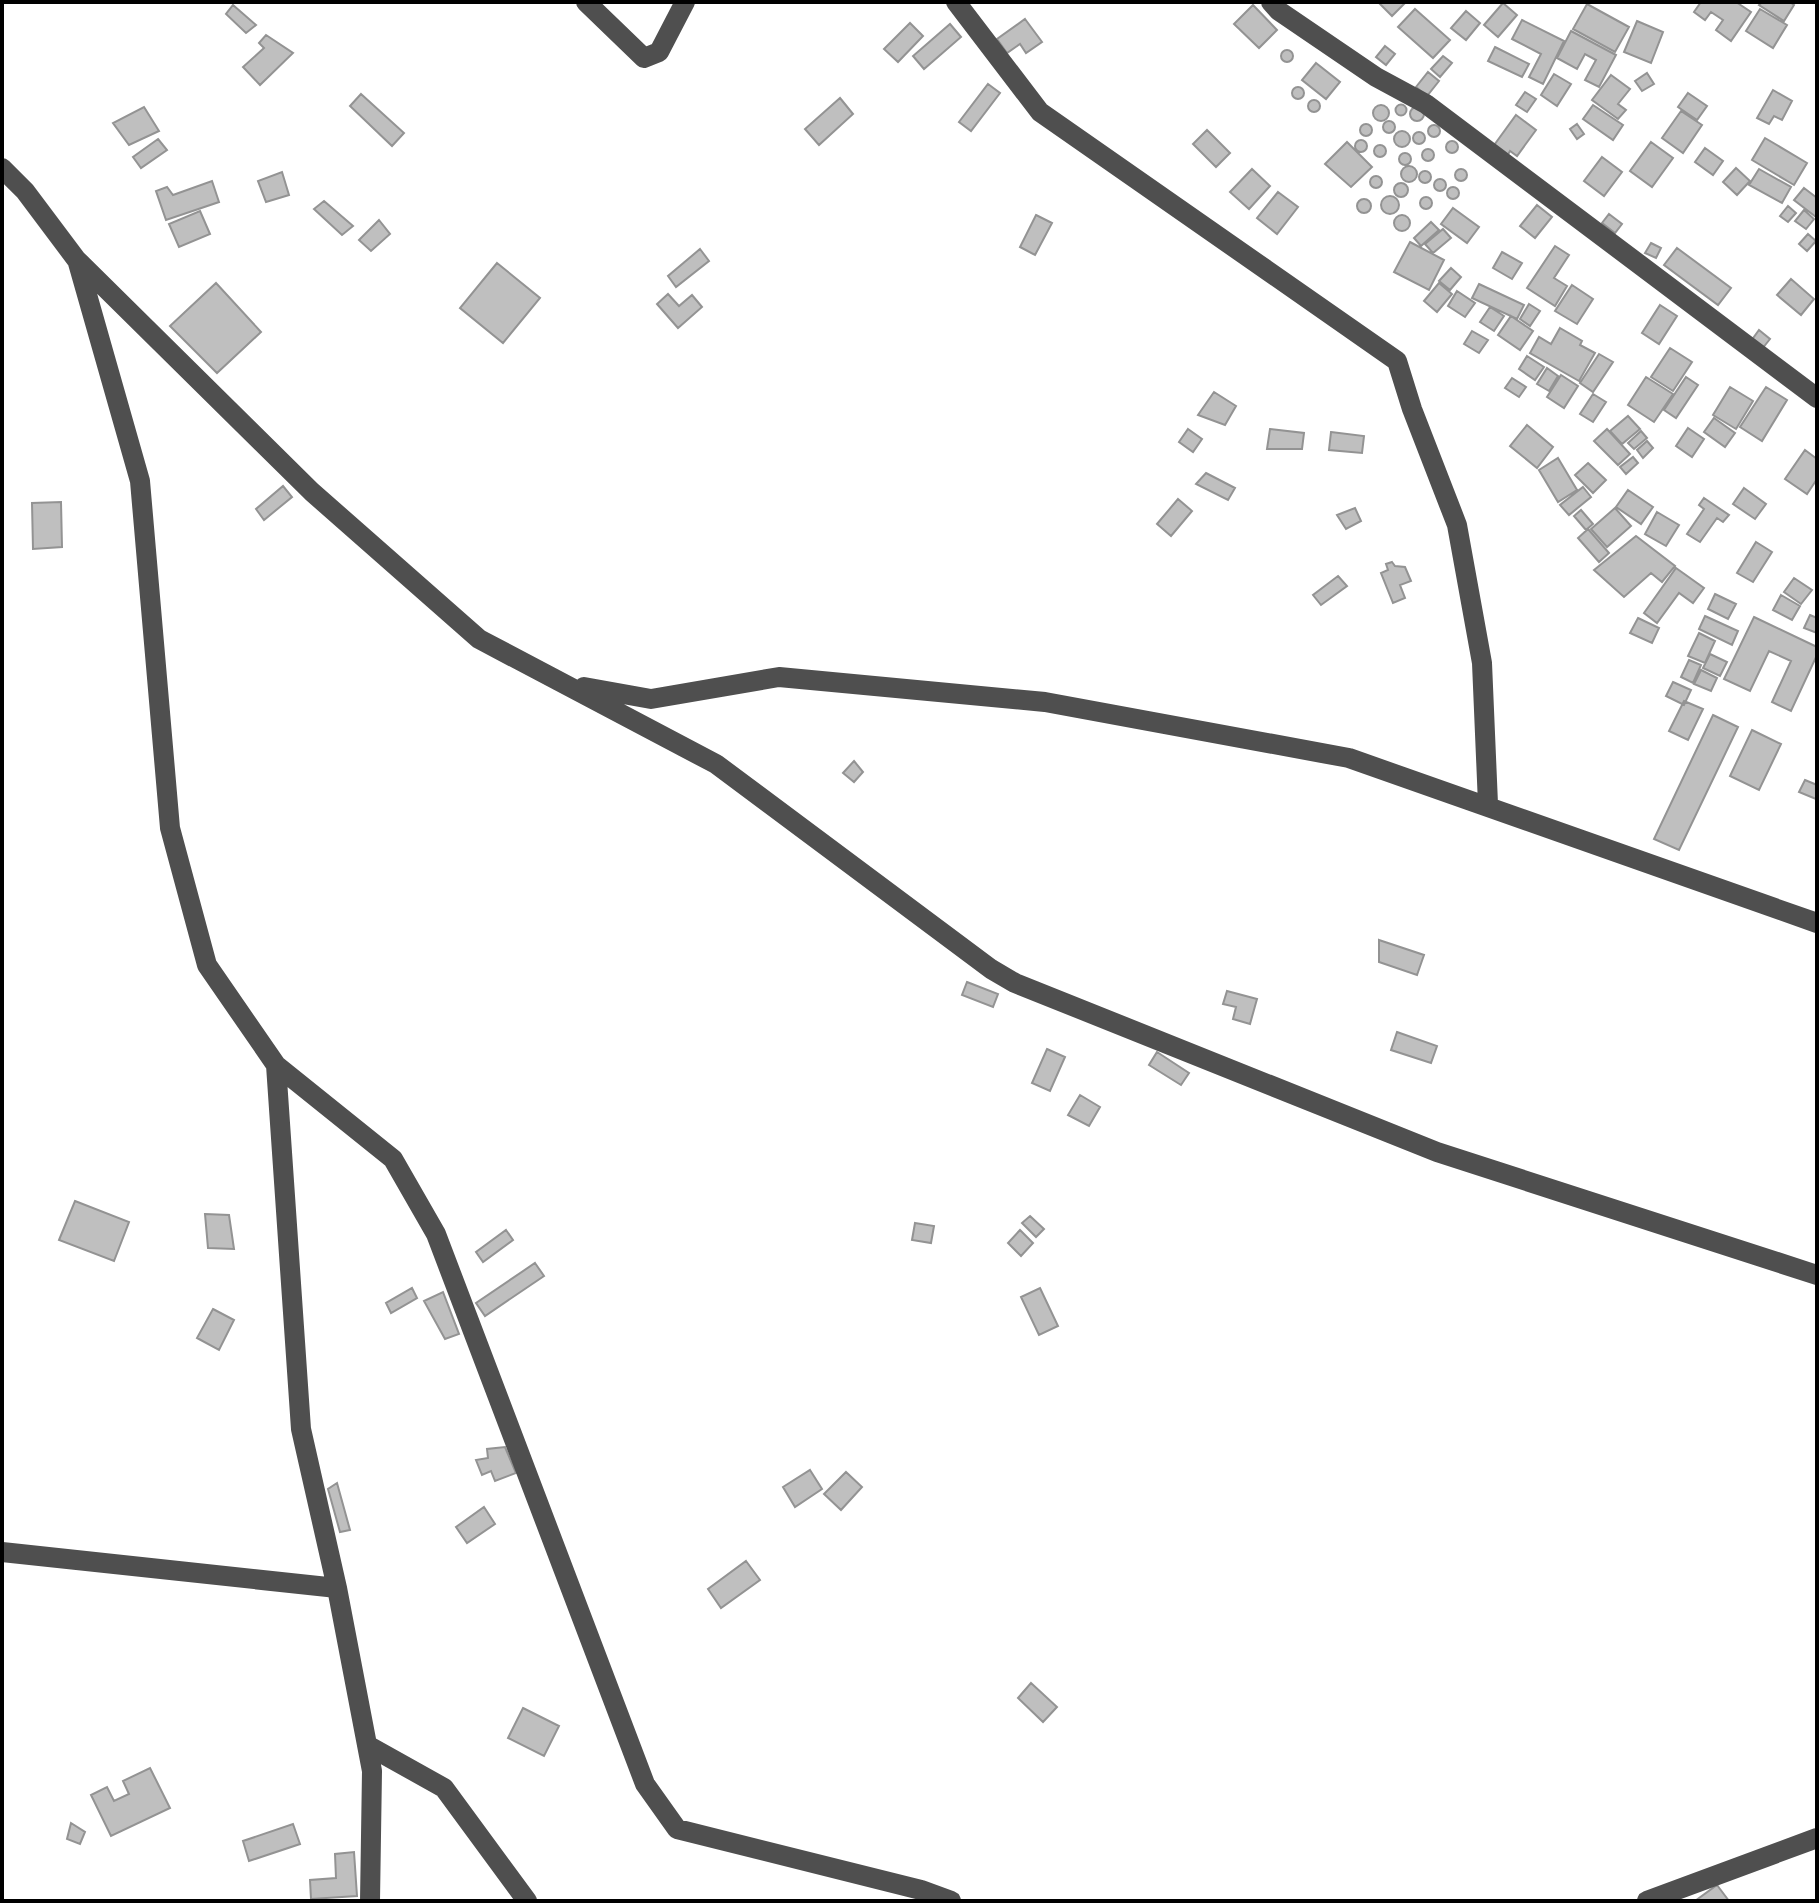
<svg xmlns="http://www.w3.org/2000/svg" width="1819" height="1903" font-family="'Alegreya Sans',sans-serif">
  <style>
    .building { fill: #bfbfbf; stroke: #939393; stroke-width: 2 }
    .lines { fill: none; stroke-linecap: round; stroke-linejoin: round }
    .minor { stroke: #4f4f4f; stroke-width: 20 }
  </style>
  <rect width="100%" height="100%" fill="#fff"/>
  <path class="building" d="M1378 2H1404L1405 3 1392 16Z
    M1701 2H1736L1751 12 1731 41 1716 30 1723 20 1711 12 1705 20 1694 12Z
    M1762 2H1790L1794 5 1784 21 1759 5Z
    M1503 3 1517 15 1498 37 1484 25Z
    M1587 4 1629 27 1615 52 1573 29Z
    M233 5 256 25 246 33 226 14Z
    M1253 5 1277 30 1259 48 1234 24Z
    M1415 9 1450 40 1433 58 1398 27Z
    M1760 9 1787 25 1773 48 1746 31Z
    M1466 11 1480 23 1466 40 1451 28Z
    M1025 19 1042 42 1026 53 1020 44 1007 53 997 39Z
    M1522 20 1564 41 1543 84 1529 77 1541 54 1512 39Z
    M1637 21 1663 32 1651 63 1624 52Z
    M910 23 923 36 898 62 884 49Z
    M950 24 961 37 924 69 913 56Z
    M1571 31 1616 55 1599 87 1585 80 1596 60 1585 54 1577 69 1557 58Z
    M266 35 293 53 260 85 243 67 264 48 259 43Z
    M1385 46 1395 54 1386 65 1376 57Z
    M1495 47 1529 64 1522 77 1488 61Z
    M1281 56a6 6 0 1 1 12 0a6 6 0 1 1-12 0Z
    M1443 56 1452 63 1440 77 1431 69Z
    M1316 63 1340 82 1326 99 1302 80Z
    M1428 72 1439 81 1427 96 1416 87Z
    M1647 73 1654 84 1642 91 1635 81Z
    M1554 74 1571 84 1557 106 1541 95Z
    M1611 75 1630 89 1618 104 1626 110 1618 119 1592 100Z
    M988 84 1000 93 971 131 959 122Z
    M1292 93a6 6 0 1 1 12 0a6 6 0 1 1-12 0Z
    M1773 90 1792 101 1782 120 1774 116 1769 124 1757 118Z
    M1525 92 1536 99 1527 112 1516 105Z
    M1688 93 1707 106 1697 120 1678 107Z
    M361 94 404 133 392 146 350 106Z
    M840 98 853 114 819 145 805 129Z
    M1308 106a6 6 0 1 1 12 0a6 6 0 1 1-12 0Z
    M1395.5 110a5.5 5.5 0 1 1 11 0a5.5 5.5 0 1 1-11 0Z
    M1373 113a8 8 0 1 1 16 0a8 8 0 1 1-16 0Z
    M1593 105 1623 125 1613 140 1583 119Z
    M144 107 159 131 129 145 113 123Z
    M1410 114a7 7 0 1 1 14 0a7 7 0 1 1-14 0Z
    M1681 111 1702 125 1683 153 1662 138Z
    M1516 115 1536 130 1517 156 1510 151 1506 158 1492 148Z
    M1383 127a6 6 0 1 1 12 0a6 6 0 1 1-12 0Z
    M1577 124 1584 134 1577 139 1570 129Z
    M1360 130a6 6 0 1 1 12 0a6 6 0 1 1-12 0Z
    M1428 131a6 6 0 1 1 12 0a6 6 0 1 1-12 0Z
    M1207 130 1230 153 1216 167 1193 144Z
    M1394 139a8 8 0 1 1 16 0a8 8 0 1 1-16 0Z
    M1413 138a6 6 0 1 1 12 0a6 6 0 1 1-12 0Z
    M1765 138 1807 163 1794 185 1752 160Z
    M158 139 167 150 141 168 133 157Z
    M1355 146a6 6 0 1 1 12 0a6 6 0 1 1-12 0Z
    M1446 147a6 6 0 1 1 12 0a6 6 0 1 1-12 0Z
    M1347 142 1372 167 1351 187 1325 164Z
    M1651 142 1673 158 1652 187 1630 171Z
    M1374 151a6 6 0 1 1 12 0a6 6 0 1 1-12 0Z
    M1705 148 1723 161 1713 175 1695 162Z
    M1422 155a6 6 0 1 1 12 0a6 6 0 1 1-12 0Z
    M1399 159a6 6 0 1 1 12 0a6 6 0 1 1-12 0Z
    M1602 157 1622 172 1604 196 1584 181Z
    M1401 174a8 8 0 1 1 16 0a8 8 0 1 1-16 0Z
    M1736 168 1750 181 1737 195 1723 182Z
    M1455 175a6 6 0 1 1 12 0a6 6 0 1 1-12 0Z
    M1252 169 1270 186 1249 209 1230 192Z
    M1759 169 1791 187 1782 203 1749 185Z
    M1419 177a6 6 0 1 1 12 0a6 6 0 1 1-12 0Z
    M282 172 289 195 266 202 258 181Z
    M1370 182a6 6 0 1 1 12 0a6 6 0 1 1-12 0Z
    M1434 185a6 6 0 1 1 12 0a6 6 0 1 1-12 0Z
    M212 181 219 202 166 220 156 191 167 187 173 195Z
    M1394 190a7 7 0 1 1 14 0a7 7 0 1 1-14 0Z
    M1447 193a6 6 0 1 1 12 0a6 6 0 1 1-12 0Z
    M1804 188 1817 198 1816 217 1794 200Z
    M1278 192 1298 207 1277 234 1257 218Z
    M1381 205a9 9 0 1 1 18 0a9 9 0 1 1-18 0Z
    M1420 203a6 6 0 1 1 12 0a6 6 0 1 1-12 0Z
    M1357 206a7 7 0 1 1 14 0a7 7 0 1 1-14 0Z
    M324 201 353 226 342 235 314 209Z
    M1537 205 1552 217 1535 238 1520 226Z
    M1788 206 1796 213 1788 222 1780 216Z
    M1453 208 1479 227 1467 243 1441 224Z
    M1804 210 1814 219 1806 229 1795 221Z
    M200 211 210 234 179 247 169 224Z
    M1609 214 1622 224 1615 233 1602 223Z
    M1036 215 1052 223 1035 255 1020 247Z
    M1394 223a8 8 0 1 1 16 0a8 8 0 1 1-16 0Z
    M379 220 390 234 371 251 359 240Z
    M1431 222 1439 230 1421 246 1414 238Z
    M1443 229 1451 238 1433 253 1425 244Z
    M1808 234 1816 241 1807 251 1799 244Z
    M1410 242 1444 260 1429 290 1394 272Z
    M1651 243 1661 248 1656 258 1645 253Z
    M1555 246 1569 255 1554 278 1567 286 1555 306 1527 288Z
    M1677 248 1731 288 1718 305 1664 265Z
    M700 249 709 261 676 287 668 276Z
    M1502 252 1522 263 1512 279 1493 268Z
    M497 263 540 298 503 343 460 308Z
    M1451 268 1461 277 1450 290 1439 281Z
    M1791 279 1814 299 1801 315 1777 295Z
    M216 283 261 332 217 373 170 326Z
    M1439 283 1452 294 1437 312 1424 301Z
    M1479 284 1524 305 1517 319 1472 298Z
    M1572 285 1593 299 1577 324 1555 311Z
    M1457 291 1475 303 1465 317 1448 306Z
    M668 294 679 306 692 295 702 307 678 328 657 304Z
    M1529 304 1540 311 1530 326 1520 319Z
    M1660 305 1677 316 1659 344 1642 333Z
    M1490 307 1504 316 1494 331 1480 322Z
    M1511 316 1533 331 1520 350 1498 335Z
    M1560 328 1582 341 1580 345 1595 353 1579 381 1530 353 1539 337 1551 344Z
    M1759 330 1770 339 1762 349 1751 341Z
    M1472 331 1488 340 1479 353 1464 344Z
    M1670 348 1692 362 1673 391 1651 377Z
    M1599 354 1613 362 1593 392 1580 383Z
    M1527 356 1544 367 1535 380 1519 369Z
    M1547 368 1558 376 1549 391 1537 384Z
    M1561 375 1578 386 1564 408 1547 397Z
    M1646 377 1673 394 1654 422 1628 405Z
    M1686 377 1698 385 1676 418 1664 410Z
    M1512 378 1526 387 1519 397 1505 388Z
    M1730 387 1753 401 1736 429 1713 415Z
    M1766 387 1787 400 1762 441 1740 427Z
    M1214 392 1236 406 1225 425 1198 415Z
    M1593 394 1606 402 1593 422 1580 414Z
    M1628 416 1640 429 1622 444 1610 431Z
    M1714 418 1735 433 1725 447 1704 432Z
    M1527 425 1553 447 1537 468 1510 446Z
    M1688 428 1704 439 1692 457 1676 446Z
    M1188 429 1202 439 1193 452 1179 442Z
    M1270 429 1304 433 1302 449H1267Z
    M1607 429 1630 454 1618 465 1594 441Z
    M1641 431 1647 438 1634 449 1628 443Z
    M1331 432 1364 436 1362 453 1329 450Z
    M1647 441 1653 448 1643 458 1637 450Z
    M1805 450 1817 459V479L1807 494 1785 479Z
    M1633 457 1638 463 1626 474 1620 467Z
    M1558 458 1577 490 1558 502 1539 470Z
    M1588 463 1606 480 1593 493 1575 475Z
    M1206 473 1235 488 1228 500 1196 484Z
    M283 486 292 497 264 520 256 509Z
    M1583 487 1591 497 1569 515 1560 505Z
    M1744 488 1766 504 1755 519 1733 504Z
    M1628 490 1653 507 1641 524 1616 507Z
    M1704 498 1729 515 1723 522 1717 518 1700 542 1687 534 1704 509 1699 505Z
    M1178 499 1192 511 1171 536 1157 524Z
    M61 502 62 547 33 549 32 503Z
    M1355 508 1361 521 1346 529 1337 515Z
    M1615 508 1631 526 1607 547 1591 529Z
    M1581 510 1593 524 1586 530 1574 516Z
    M1657 512 1679 525 1666 546 1645 534Z
    M1588 529 1609 553 1599 562 1578 538Z
    M1636 536 1675 566 1662 582 1651 573 1624 597 1594 570Z
    M1756 542 1772 552 1753 582 1737 573Z
    M1392 562 1395 566 1405 567 1411 581 1400 585 1405 598 1393 603 1381 573 1388 570 1386 564Z
    M1676 568 1704 588 1693 603 1679 593 1657 623 1644 613Z
    M1338 576 1347 586 1321 605 1313 595Z
    M1794 578 1812 590 1801 604 1784 592Z
    M1715 594 1736 604 1728 619 1708 609Z
    M1781 595 1800 606 1792 620 1773 610Z
    M1810 615 1817 618V633L1804 628Z
    M1705 616 1738 631 1732 645 1699 629Z
    M1754 617 1817 647V655L1791 711 1772 702 1791 661 1769 651 1750 691 1724 679Z
    M1638 618 1659 628 1652 643 1630 633Z
    M1699 633 1715 641 1705 663 1688 656Z
    M1710 654 1727 662 1720 676 1703 668Z
    M1689 660 1701 665 1693 683 1681 677Z
    M1701 670 1717 678 1711 691 1694 684Z
    M1673 682 1691 690 1684 705 1666 696Z
    M1684 701 1703 709 1688 740 1669 731Z
    M1713 715 1738 727 1679 850 1654 839Z
    M1752 730 1781 744 1759 790 1730 776Z
    M854 761 863 772 854 782 843 773Z
    M1805 780 1817 785 1816 799 1799 792Z
    M1379 940 1424 955 1417 975 1379 962Z
    M967 982 998 994 993 1007 962 995Z
    M1227 991 1257 999 1250 1024 1233 1019 1236 1007 1223 1004Z
    M1397 1032 1437 1046 1431 1063 1391 1050Z
    M1047 1049 1065 1057 1050 1091 1032 1083Z
    M1157 1052 1189 1073 1181 1085 1149 1065Z
    M1080 1095 1100 1107 1089 1126 1068 1115Z
    M75 1201 129 1222 114 1261 59 1240Z
    M205 1214 229 1215 234 1249 208 1248Z
    M1030 1216 1044 1229 1036 1237 1022 1223Z
    M915 1223 934 1226 931 1243 912 1240Z
    M506 1230 513 1240 483 1262 476 1252Z
    M1020 1230 1033 1243 1021 1256 1008 1243Z
    M535 1263 544 1276 485 1316 476 1303Z
    M412 1288 417 1298 391 1313 386 1303Z
    M1040 1288 1058 1326 1039 1335 1021 1297Z
    M443 1292 459 1334 445 1339 424 1301Z
    M213 1309 234 1320 219 1350 197 1338Z
    M505 1447 516 1473 495 1481 491 1471 482 1475 476 1460 488 1458 487 1449Z
    M810 1470 822 1489 795 1507 783 1487Z
    M846 1472 862 1487 841 1510 824 1494Z
    M337 1483 350 1530 340 1532 328 1489Z
    M484 1507 495 1524 467 1543 456 1527Z
    M746 1561 760 1580 721 1608 708 1589Z
    M1031 1683 1057 1707 1043 1722 1018 1698Z
    M523 1708 559 1726 544 1756 508 1738Z
    M150 1768 170 1808 111 1836 91 1795 107 1787 114 1801 129 1794 123 1781Z
    M71 1823 85 1832 80 1844 67 1839Z
    M293 1824 300 1844 249 1861 243 1841Z
    M354 1852 357 1896 311 1899 310 1880 336 1878 335 1854Z
    M1717 1885 1729 1901H1695Z"/>
  <g class="lines">
    <path class="minor" d="M586 2 644 58 659 52 685 2
      M956 2 1040 112 1397 361 1412 409 1457 525 1482 663 1488 804
      M1271 2 1279 11 1376 77 1426 104 1817 398
      M2 168 25 191 76 259 312 492 479 639 716 764 991 969 1015 983 1437 1152 1817 1275
      M78 263 140 481 170 828 207 965 276 1065 301 1429 337 1588 372 1771 370 1901
      M584 687 651 699 779 677 1045 702 1349 758 1817 923
      M276 1065 393 1159 436 1234 645 1784 677 1829 921 1890 951 1901
      M2 1552 337 1588
      M367 1745 444 1788 527 1901
      M1647 1901 1817 1838"/>
  </g>
  <rect width="1819" height="1903" fill="none" stroke="#000000" stroke-width="8"/>
</svg>
